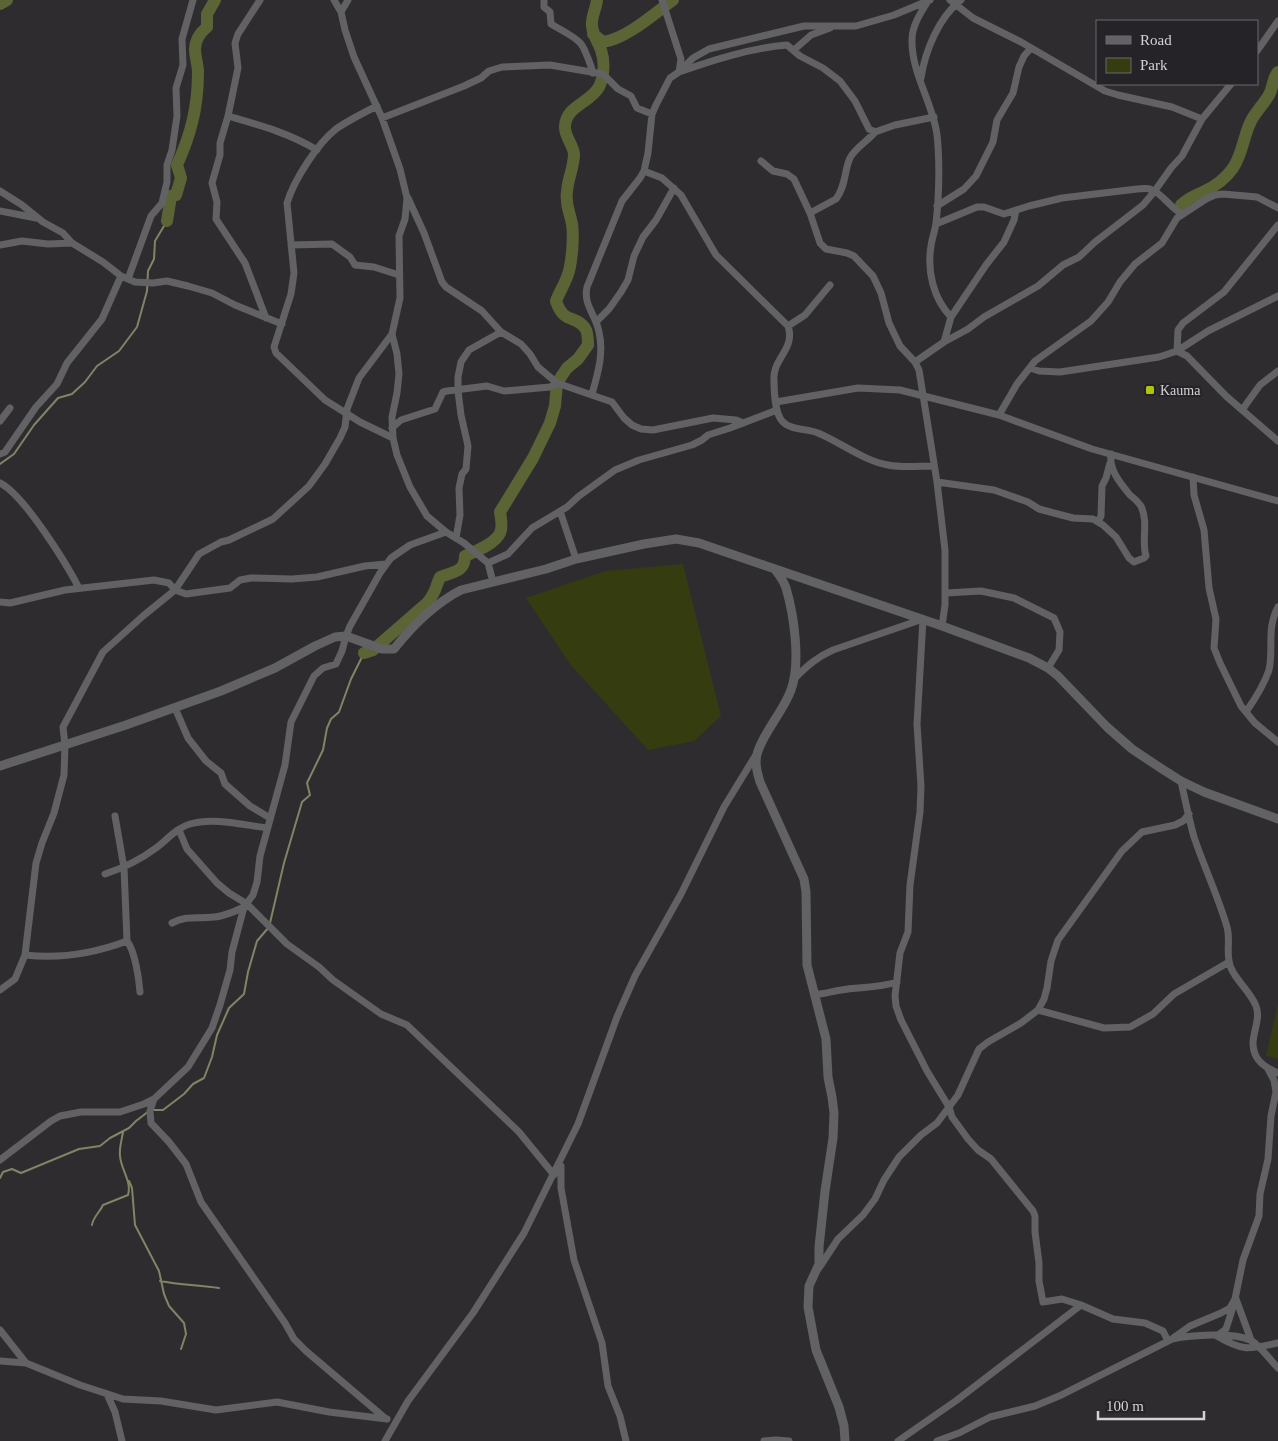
<svg xmlns="http://www.w3.org/2000/svg" width="1278" height="1441" font-family="Georgia,serif">
  <style>
    .green { fill: #353c10 }
    .lines { fill: none; stroke-linecap: round; stroke-linejoin: round }
    .stream { stroke: #7f8565; stroke-width: 2 }
    .river { stroke: #5b6435; stroke-width: 12 }
    .minor { stroke: #626163; stroke-width: 7 }
    .tertiary { stroke: #626163; stroke-width: 9 }
    .poi-dot { fill: #aec509; stroke: #252327; stroke-width: 2 }
    .labels { text-anchor: middle; dominant-baseline: central; stroke-width: 4; stroke-linejoin: round; paint-order: stroke }
    .poi-label { font-size: 14px; fill: #d3d2d5; stroke: #252327; text-anchor: start }
  </style>
  <rect width="100%" height="100%" fill="#2f2c30"/>
  <path class="green" d="M683 564 721 716 694 741 648 750 570 664 526 598 605 571Z
    M1278 1004V1059L1266 1056Z"/>
  <g class="lines">
    <path class="stream" d="M0 464 14 454 34 425 58 398 72 394 85 382 97 366 119 351 137 327 147 291 148 271 154 259 155 241 167 221
      M270 923 284 863 302 802 310 795 307 783 323 750 327 728 331 719 339 712 351 679 364 653
      M153 1110H163L184 1094 193 1084 204 1078 212 1057 217 1035 229 1008 244 994 248 972 257 941 269 927
      M0 1178 3 1172 12 1169 21 1173 79 1149 100 1146 110 1138 129 1128 136 1121 149 1111
      M129 1181 132 1188 135 1225 159 1271 164 1294 169 1306 184 1323 186 1334 181 1349
      M92 1225C93 1217 100 1212 103 1205L128 1195C132 1181 121 1170 120 1156 119 1148 122 1139 123 1132
      M160 1281C180 1285 200 1285 219 1288"/>
    <path class="river" d="M0 4 7 0
      M593 34 603 42C626 39 654 14 673 0
      M1181 205C1188 198 1194 196 1203 192 1214 187 1226 178 1233 168 1243 153 1243 137 1251 121 1256 111 1265 103 1270 93 1273 86 1273 77 1278 72
      M167 221 171 196 176 195 181 178 177 165C191 134 198 107 198 72 198 65 195 57 195 49 195 40 201 32 207 27V14L215 0
      M364 653 373 650 427 603C436 593 435 588 440 577 453 572 465 572 465 556 476 551 495 544 500 533 503 527 501 518 500 512L533 458 550 423 555 406 557 383 567 368 578 359 588 345C588 340 588 332 585 328 575 314 564 325 556 301 559 293 564 285 567 277 572 265 574 237 572 224 570 212 565 206 567 191 568 178 574 167 574 154 573 144 564 136 565 126 566 106 590 103 599 87 604 76 605 62 601 50 598 42 593 35 592 26 591 17 596 9 597 0"/>
    <path class="minor" d="M260 0 238 34 235 43 238 68 228 116C259 125 289 133 317 150
      M334 0 341 12 345 30 354 57 382 118 400 169 407 198 405 219 399 236 400 298 392 334 397 354 399 374 397 393 392 417 393 438 397 455 410 487 427 516 446 532 464 543 488 563 493 582
      M544 0V7L550 12 551 24C559 29 576 37 581 44 584 47 592 68 593 73
      M662 0 681 59 679 72C714 60 750 48 787 45L800 56 823 68 840 81 855 101 869 129 875 132 895 125 934 117
      M950 0 973 18 1021 42 1105 91 1118 95 1172 107 1202 119
      M928 1C921 12 912 26 912 39 911 73 933 103 937 135 940 161 939 198 936 223 935 231 932 238 931 246 927 271 933 298 951 317
      M341 12 348 0
      M794 50 811 35 830 28
      M1257 51 1278 21
      M921 78C925 51 939 17 961 0
      M377 106C363 113 349 120 336 129 317 144 294 180 287 203L294 273 291 294 274 347 276 353 325 400 360 422 393 438
      M228 116 220 143V155L212 183 217 202 216 219 245 263 266 318
      M382 118 464 86 481 78 489 71 502 67 550 65 603 74 618 89 631 96 637 108 652 114
      M761 161 773 171 787 174 794 179 810 213 836 199C846 186 844 171 850 158 855 148 868 141 875 132
      M644 171 662 178 681 195 716 255 788 326
      M0 191 22 205 43 222 63 233 72 243 103 262 121 276 135 282 153 283 167 281 188 286 212 293 235 305 282 324
      M408 198 424 233 442 282 446 287 482 311 501 332 521 344 530 354 538 367 557 383 612 402 624 418 632 425 641 429 653 430 713 418 736 420 743 423
      M937 206 964 189 976 176 993 142 997 120 1013 93 1019 67 1024 56 1031 48
      M0 211 36 218
      M810 213 820 243 826 249 847 253 854 256 873 276 881 293 889 323 900 346 915 362 919 370 937 482 945 550V605L942 626
      M936 224 977 207H984L1004 214 1029 206 1062 198 1137 189C1140 189 1146 188 1150 189 1163 193 1170 209 1183 214
      M1278 225 1224 292 1183 323 1178 330 1177 351 1187 356 1226 396 1278 441
      M0 245 22 241 48 244 72 243
      M291 245 332 244 350 257 355 265 374 267 399 275
      M128 279 151 216 162 203 167 182V165L172 150 177 116 176 88 183 65 182 39 193 0
      M830 285 805 315 788 326C796 349 772 359 774 380 774 390 775 413 782 421 791 431 807 428 818 433 840 442 864 461 888 465 902 468 919 466 934 466
      M596 322 609 309 621 292 628 280 634 256 643 237 656 220 674 188
      M944 342 968 329 984 317 1038 286 1063 265 1079 257 1095 242 1143 205 1154 192 1171 168 1182 156 1202 119 1231 84
      M915 362 944 342 951 317 986 265 1004 242 1014 220 1016 210
      M1030 368 1039 371 1060 372 1159 357 1177 351 1208 331 1278 296
      M592 394C598 373 604 353 599 332 596 315 583 305 587 287L622 201 640 178 644 171 648 153 652 114 656 105 670 78 679 72 693 58 709 49 804 26H856L894 15 930 0
      M776 402 858 388 900 390 999 415 1092 449 1278 501
      M1242 410 1260 385 1278 371
      M999 415 1017 384 1035 361 1091 321 1108 302 1120 282 1135 264 1162 243 1177 218 1206 199 1215 195 1223 194 1257 197 1278 208
      M0 421 10 408
      M392 428 401 420 435 409 443 392 447 391 487 386 504 391 550 387 557 383
      M0 454 5 452 36 407 57 384 67 363 102 319 121 276
      M1193 477 1194 495 1204 530 1209 588 1216 619 1214 648 1220 663 1241 706 1255 723 1278 742
      M937 482 994 490 1028 502 1039 509 1073 518 1093 519 1103 525 1116 537 1129 558 1134 562 1144 558 1146 556C1141 540 1149 524 1141 506 1138 502 1134 498 1130 495 1120 483 1109 470 1111 454
      M0 483C24 495 66 563 79 588
      M560 511 576 559
      M1098 522 1101 516 1102 486 1106 478 1110 463
      M456 538 460 515 459 488 462 474 466 469 468 446 461 415 458 391V377L461 362 469 350 501 332
      M488 563 508 554 532 528 567 507 579 496 615 470 639 460 692 445 702 440 708 435 730 428 777 410
      M946 593 981 591 1014 598 1054 618 1060 632 1059 650 1048 668
      M0 602 10 603 65 590 154 580 169 583 175 590 186 594 230 588 240 580 251 578 292 579 317 577 365 566 386 564
      M795 678C807 666 817 657 833 650L923 619 917 724 921 786 920 812 910 885 908 932 900 953 895 996 896 1006 901 1020 927 1071 949 1107 952 1117 968 1139 978 1150 991 1159 1033 1211 1035 1216V1232L1039 1263V1281L1043 1302 1062 1299 1081 1305 1113 1319 1145 1323 1163 1331 1168 1341
      M175 708 188 738 206 761 221 773 225 784 250 806 270 818
      M1246 712C1255 699 1264 685 1269 670 1274 648 1266 629 1278 607
      M1181 781C1185 800 1189 819 1194 837 1204 867 1218 896 1227 927 1231 940 1225 955 1231 968 1237 982 1250 991 1256 1006 1262 1022 1248 1038 1255 1054 1259 1064 1269 1069 1278 1073
      M115 816 124 868 127 941C135 951 139 979 140 992
      M179 830 187 849 217 883 229 893 247 904 287 944 319 967 333 980 381 1014 407 1025 519 1132 554 1175
      M105 874C123 868 140 860 156 848 167 840 176 828 190 824 214 817 243 825 267 828
      M172 923C188 915 197 919 214 917 225 916 234 912 244 907
      M25 955C59 959 95 953 127 941
      M0 990 15 979 25 955 36 863 42 843 54 813 64 775 65 745 63 727 103 652 143 616 175 590 199 554 221 542 229 540 273 519 309 486 325 464 340 438 345 427 347 409 359 378 392 334
      M814 994C824 995 832 991 841 990 860 987 879 988 897 982
      M1038 1010 1104 1028 1130 1027 1153 1014 1174 994 1229 962
      M154 1099 150 1111 151 1123 169 1142 186 1164 201 1202 285 1323 294 1339 306 1351 386 1419
      M0 1160 51 1121 60 1116 81 1112H120L144 1104 154 1099 188 1067 212 1028 220 1005 230 970 232 952 244 907 253 895 257 882 260 856 285 765 291 722 314 676 323 668 336 664 342 651 346 636 350 626 380 573 391 558 410 545 446 532
      M561 1166V1188L574 1260 602 1343 608 1386 620 1416 626 1441
      M819 1268 838 1239 863 1215 875 1199 884 1180 899 1157 921 1135 937 1123 958 1095 979 1049 988 1042 1021 1023 1038 1010 1044 999 1047 988 1051 961 1058 940 1122 851 1142 832 1175 825 1183 821 1189 814
      M1236 1299 1251 1340
      M1234 1304 1226 1329 1217 1336C1244 1352 1249 1349 1278 1343
      M0 1330 26 1363
      M1173 1338 1190 1326 1221 1313 1230 1308 1235 1299 1243 1260 1259 1216 1260 1194 1268 1159 1271 1116 1276 1092 1274 1080 1268 1069
      M0 1361 26 1363 80 1385 123 1399 161 1401 216 1410 277 1402 329 1412 387 1419
      M107 1394 115 1412 122 1441
      M385 1441 408 1401 473 1313 524 1233 578 1124 617 1017 635 976 681 894 724 807 757 753
      M764 1441 776 1440 789 1441
      M898 1441 957 1400 1081 1305
      M937 1441 959 1433 990 1417 1035 1406 1059 1396 1172 1339C1191 1335 1233 1332 1250 1340 1259 1344 1271 1361 1278 1368"/>
    <path class="tertiary" d="M776 571C780 576 784 582 786 588 794 615 801 663 791 690 783 712 765 730 758 751 754 761 757 772 760 782L804 879 806 892 807 965 826 1039 828 1077 832 1097 834 1113 833 1138 825 1191 819 1247V1264L809 1286 808 1307 816 1350 839 1407 844 1426 845 1441
      M0 766 126 725 221 691 275 668 315 646 335 637 346 636 382 649H394C413 625 434 604 461 590L546 569 576 559 644 544 676 539 699 543 942 626 1029 658 1048 668 1058 676 1107 727 1132 749 1159 767 1181 781 1204 792 1278 819"/>
  </g>
  <rect class="poi-dot" x="1145" y="385" width="10" height="10" rx="2.5"/>
  <g class="labels">
    <g class="poi-label">
      <text x="1160" y="390">Kauma</text>
    </g>
  </g>
  <rect x="1096" y="20" width="162" height="65" fill="#252327" stroke="#6b696d"/>
  <rect x="1106" y="36" width="25" height="8" fill="#626163" stroke="#6b696d"/>
  <text x="1140" y="45" font-size="15" fill="#d3d2d5">Road</text>
  <rect x="1106" y="58" width="25" height="15" fill="#353c10" stroke="#6b696d"/>
  <text x="1140" y="70" font-size="15" fill="#d3d2d5">Park</text>
  <path d="M1098 1411v8h106v-8" fill="none" stroke="#d3d2d5" stroke-width="2.5"/>
  <text x="1106" y="1411" font-size="15" fill="#d3d2d5" stroke="#252327" stroke-width="4" paint-order="stroke">100 m</text>
</svg>
